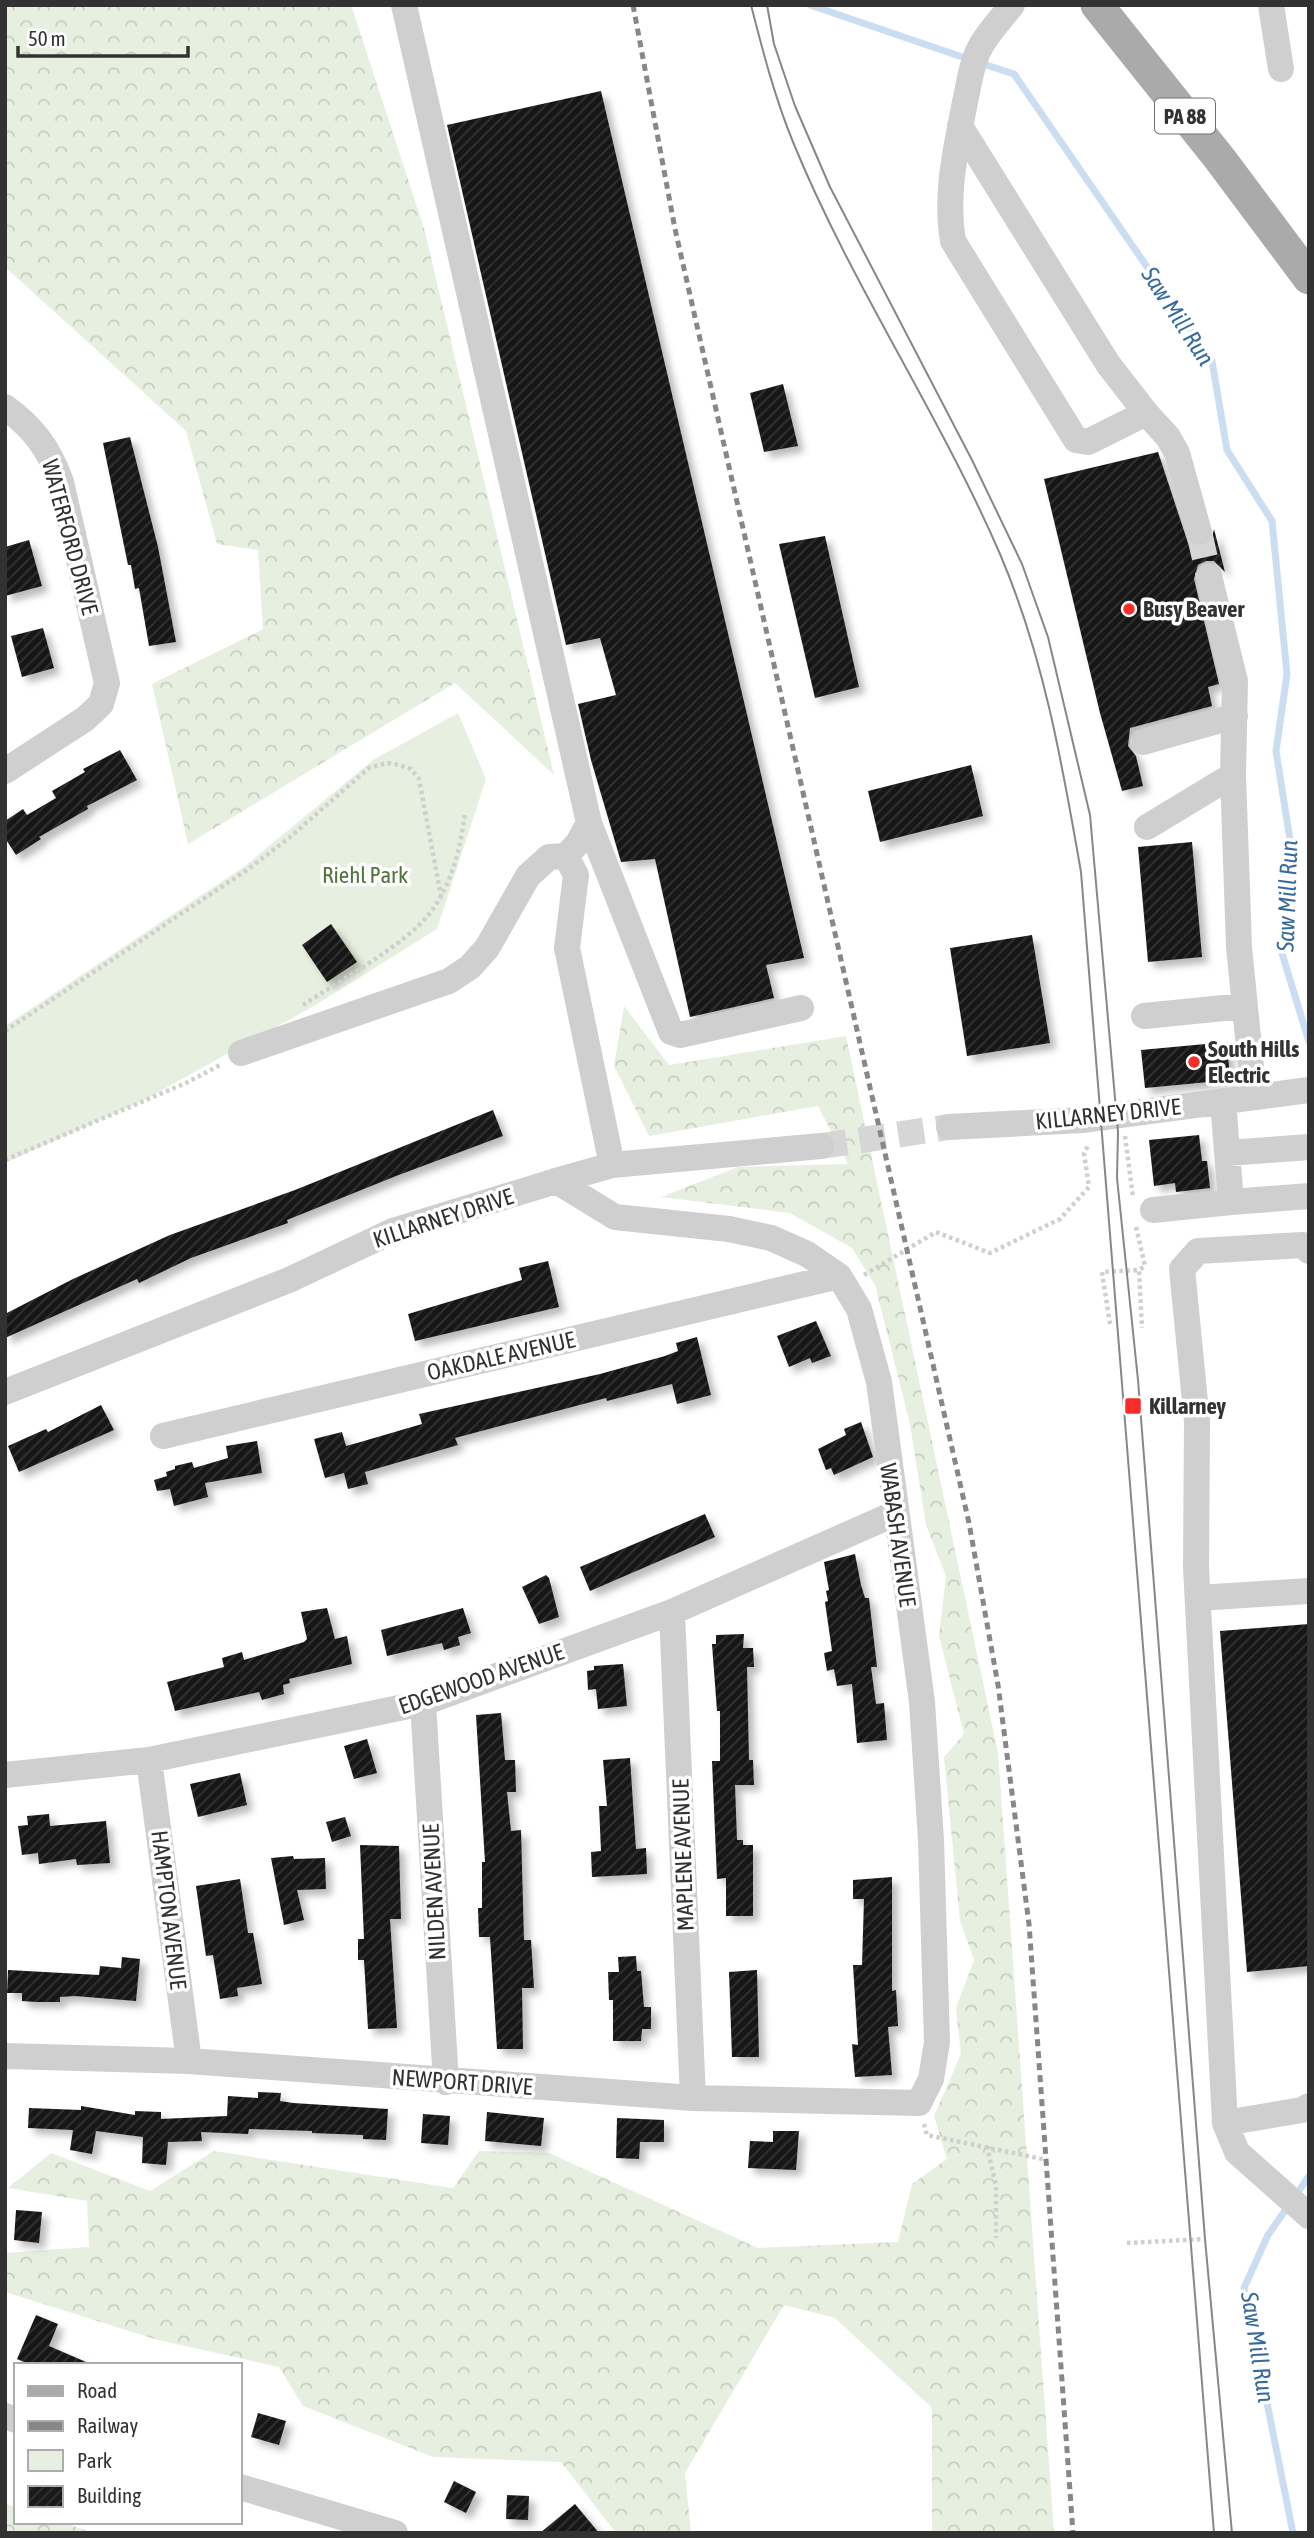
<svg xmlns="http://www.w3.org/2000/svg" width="1314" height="2538" font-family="'Asap Condensed',sans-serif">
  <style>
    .forest { fill: url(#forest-crowns) }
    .park { fill: #e7f0e0 }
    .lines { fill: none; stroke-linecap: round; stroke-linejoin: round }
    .stream { stroke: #cbdef1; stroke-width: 7 }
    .building { fill: url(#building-hatch); filter: url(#shadow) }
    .minor-tunnel { stroke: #d6d6d6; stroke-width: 26; stroke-dasharray: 26 13; stroke-linecap: butt }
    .path { stroke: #cfcfcf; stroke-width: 4.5; stroke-dasharray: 3.5 3.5; stroke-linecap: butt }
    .minor { stroke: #cfcfcf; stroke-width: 26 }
    .major { stroke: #aaa; stroke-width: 33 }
    .tram { stroke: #878787; stroke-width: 2 }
    .rail { stroke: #878787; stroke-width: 5; stroke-dasharray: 7 5; stroke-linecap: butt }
    .poi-dot { fill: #f62e27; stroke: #fff; stroke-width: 2.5 }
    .labels { text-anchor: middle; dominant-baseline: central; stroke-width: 7; stroke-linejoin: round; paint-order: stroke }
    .shield { fill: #fff; stroke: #707070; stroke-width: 2 }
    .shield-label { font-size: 21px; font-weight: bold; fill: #323232 }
    .street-label { font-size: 23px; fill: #323232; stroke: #fff }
    .poi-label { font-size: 23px; font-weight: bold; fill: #323232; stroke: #fff; text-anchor: start }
    .park-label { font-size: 23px; fill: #4f743a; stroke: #fff }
    .water-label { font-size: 24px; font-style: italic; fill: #366b9e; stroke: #fff }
  </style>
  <defs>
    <pattern id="forest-crowns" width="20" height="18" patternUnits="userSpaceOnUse" patternTransform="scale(1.75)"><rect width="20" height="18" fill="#e7f0e0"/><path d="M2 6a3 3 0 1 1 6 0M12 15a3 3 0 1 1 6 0" fill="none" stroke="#c7cec1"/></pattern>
    <pattern id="building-hatch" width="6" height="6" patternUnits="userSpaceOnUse" patternTransform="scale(1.75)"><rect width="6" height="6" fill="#191919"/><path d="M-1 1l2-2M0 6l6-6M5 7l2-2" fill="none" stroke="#323232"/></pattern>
    <filter id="shadow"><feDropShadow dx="6" dy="6" stdDeviation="3.5" flood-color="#0004"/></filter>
  </defs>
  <rect width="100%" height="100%" fill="#fff"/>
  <path class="forest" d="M5 5H351L424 228 554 775 455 683 188 844 152 684 263 629 258 550 217 544 186 431 5 267Z
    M624 1006 669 1065 846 1036 998 1753 1054 2533H932V2408L835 2318 784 2305 685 2473 691 2533H616L561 2462 433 2457 303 2406 279 2367 158 2340 5 2292V2253L89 2247 87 2201 8 2188 51 2153 150 2191 214 2151 453 2188 479 2151 549 2153 758 2248 898 2242 912 2184 947 2159 934 2116 961 2054 956 2008 974 1960 960 1921 944 1757 964 1734 939 1636 946 1576 926 1525 910 1424 875 1285 852 1248 790 1213 661 1197 738 1167 848 1164 818 1106 649 1136 614 1066Z
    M5 2504 16 2507V2522H62L94 2533H5Z"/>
  <path class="park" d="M458 713 486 779 437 929 314 1006 144 1100 5 1163V1026L245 866 373 760Z"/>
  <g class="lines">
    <path class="stream" d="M810 5 968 59
      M980 63 1014 74 1212 361 1227 450 1272 521 1287 674 1276 751 1291 846 1281 950 1309 1042
      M1293 2533 1244 2288 1268 2235 1309 2176"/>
  </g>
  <path class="building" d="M601 91 804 958 766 965 774 998 690 1017 655 859 621 862 591 760 578 704 616 695 600 638 566 645 447 125Z
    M783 384 798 446 764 452 750 393Z
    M130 437 158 547 176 642 149 646 139 588 135 589 131 565H128L103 443Z
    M1158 452 1188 543 1204 547 1211 542 1214 529 1225 572 1214 561H1206L1198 565 1194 579 1219 684 1208 687 1212 706 1130 728 1128 746 1136 756 1143 786 1122 791 1100 713 1044 479Z
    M825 536 859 687 815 698 779 544Z
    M29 540 42 586 5 596V547Z
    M43 628 54 668 22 677 11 636Z
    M120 750 137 780 87 806 88 809 39 837 41 839 16 855 5 838V821L23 809 27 815 56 798 52 791 85 772 83 769Z
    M971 765 983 816 880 842 868 791Z
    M1192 842 1202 957 1148 962 1138 847Z
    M331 924 357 962 327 982 302 945Z
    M1032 935 1050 1043 967 1056 950 948Z
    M1227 1042 1230 1080 1145 1088 1141 1050Z
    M493 1110 503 1136 396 1176 287 1220 288 1223 191 1258 139 1283 137 1279 5 1338V1314L73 1279 170 1235 295 1190Z
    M1199 1135 1202 1161H1207L1210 1188 1176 1192 1175 1183 1154 1186 1149 1140Z
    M548 1261 559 1307 415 1341 408 1314 522 1280 519 1268Z
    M816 1321 831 1356 812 1363 810 1358 789 1367 777 1336Z
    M697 1337 711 1395 677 1404 672 1384 607 1401 606 1398 455 1438 458 1445 365 1472 368 1484 348 1489 344 1473 325 1478 314 1439 342 1432 346 1446 357 1443 422 1424 419 1414 600 1374 665 1356 678 1351 676 1343Z
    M101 1405 114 1430 19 1472 8 1446 46 1429 48 1432Z
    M861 1422 873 1457 834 1475 831 1468 826 1470 818 1449 846 1435 844 1429Z
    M257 1441 262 1473 205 1483 208 1497 174 1506 170 1489 157 1491 154 1480 167 1476 166 1472 175 1469V1466L192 1462 194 1468 228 1458 226 1446Z
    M705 1514 715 1537 590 1591 580 1567Z
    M855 1554 861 1585 865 1598H869L877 1667H871L876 1704 884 1703 887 1740 857 1743 852 1684 837 1686 834 1669 827 1671 824 1653 832 1651 825 1602 828 1601 826 1591 829 1590 824 1562Z
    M546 1575 549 1578 559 1617 539 1624 522 1587Z
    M327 1608 335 1639 347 1636 352 1664 289 1679 290 1683 283 1685 284 1694 262 1700 259 1692 175 1711 167 1682 224 1667 222 1658 242 1652 244 1660 304 1642 307 1639 301 1612Z
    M463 1608 471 1633 458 1637 460 1645 444 1650 442 1643 387 1656 381 1630Z
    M1309 1624V1966L1247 1972 1220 1631Z
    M744 1634 743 1648H753L754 1667H747L749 1760H753L754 1785H735L737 1840H743V1845H753V1916H726V1878L717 1879 712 1761H720V1711H717L712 1644H716V1635Z
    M623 1664 627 1706 598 1709 596 1689 588 1690 587 1671 594 1670V1666Z
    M501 1713 505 1760H515L516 1792H507L511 1831 521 1830 524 1940H531L534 1988H522L523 2049H497L490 1937H479L478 1908H482V1862H485L476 1715Z
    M367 1739 377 1773 354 1779 344 1746Z
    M630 1758 636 1849 646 1848 647 1874 592 1877 591 1852 601 1851 599 1806H607L603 1760Z
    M240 1773 247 1805 198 1817 190 1784Z
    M49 1814 50 1826 106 1821 110 1863 77 1865 76 1859 39 1864 38 1853 22 1855 18 1826 28 1825 27 1816Z
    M345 1817 351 1836 332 1842 326 1822Z
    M360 1845 399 1846 401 1919H390L397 2028 368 2029 364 1960H358V1939H364Z
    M293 1856 294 1859 325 1858 326 1889 297 1890 304 1920 284 1925 271 1858Z
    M892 1877V1991L896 1990 898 2026 888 2027 892 2075 855 2077 852 2044 858 2045 853 1965H862L864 1899H853V1880Z
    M240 1879 248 1933H253L262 1984 237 1988 238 1996 220 1999 213 1955 206 1956 196 1886Z
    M636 1956 637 1971H641L644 2007H651V2029H642L641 2041H613V2000H609L608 1972H619L618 1957Z
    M122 1957 140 1959 136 2001 75 1996 60 1997V2002H37L22 2001V1993H7L8 1970 99 1975 100 1966 121 1968Z
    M757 1970 759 2057H732L729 1972Z
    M258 2092 281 2093 280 2101 293 2103 388 2109 386 2140 363 2139V2135L312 2133V2131L249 2129 248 2134 201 2132 202 2141 168 2142 166 2165 142 2163 143 2137 96 2131 92 2154 70 2150 73 2130 28 2128 29 2108 81 2110V2106L135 2115V2111L161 2112V2119L227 2116 228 2096 258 2098Z
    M487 2112 544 2118 541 2146 485 2141Z
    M423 2114 450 2116 448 2145 421 2143Z
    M617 2118 664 2120V2142H640L639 2159 616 2158Z
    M773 2131H799L796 2170 748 2168 750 2141 773 2142Z
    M16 2210 42 2212 39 2243 14 2240Z
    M36 2315 58 2324 49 2346 93 2365H31L17 2359Z
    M258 2413 286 2421 279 2445 251 2437Z
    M454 2481 476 2492 466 2513 444 2502Z
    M507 2495 529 2496 528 2520 506 2519Z
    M575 2504 599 2533H540Z"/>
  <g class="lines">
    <path class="minor-tunnel" d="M1199 532 1209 576
      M821 1146 949 1127"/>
    <path class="path" d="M303 1005C339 981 404 946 430 913 452 885 461 846 465 812
      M5 1031 247 870 289 838 369 768 387 763 399 765 411 769 419 779 441 896
      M1125 1136 1133 1197
      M5 1160 186 1083 222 1064
      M1136 1227 1145 1266 1139 1270
      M864 1275 936 1232 990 1253 1060 1219 1089 1187 1084 1153 1089 1144
      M1110 1324 1102 1272 1139 1270 1142 1328
      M924 2124 927 2135 1047 2160
      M987 2146 996 2186V2238
      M1127 2243 1205 2239"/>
    <path class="minor" d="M404 5 589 823 578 843 566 856
      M1271 5 1281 69
      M960 126 1108 364 1146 413 1088 442 1076 440 953 241C945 193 956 149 965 102 969 84 972 60 982 44 990 30 1002 18 1012 5
      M5 407C34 428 49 449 61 482L107 683 101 704 85 719 5 771
      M1146 413 1168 437 1177 453 1199 532
      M1209 576 1235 681 1233 775 1239 947 1254 1097
      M1143 742 1235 716
      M589 823 671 1032 680 1035 801 1008
      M1147 827 1233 775
      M1144 1016 1244 1006
      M241 1053 449 981 470 967 487 948 528 876 549 857 566 856 576 875 567 948 612 1165
      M1223 1101 1231 1202 1309 1196
      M949 1127 1082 1120 1309 1090
      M1227 1153 1309 1147
      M1153 1210 1231 1202
      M1309 1251 1303 1245 1198 1251 1182 1269 1197 1422 1196 1567 1225 2123 1237 2152 1309 2216
      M5 1392 289 1280 393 1231 556 1181 612 1165 821 1146
      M163 1436 839 1276
      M1198 1598 1309 1591
      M672 1612 693 2098
      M423 1703 446 2082
      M149 1760 189 2061
      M5 1775 149 1760 423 1703 672 1612 894 1514
      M5 2056 189 2061 693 2098 919 2103 931 2079 937 2042 931 1840 922 1702 879 1382 859 1309 839 1276 807 1254 771 1238 729 1229 615 1217 556 1181
      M1225 2123 1302 2110 1309 2106
      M5 2416 16 2420
      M240 2487 395 2533"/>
    <path class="major" d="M1097 5 1220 159 1309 278"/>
    <path class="tram" d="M751 5C763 52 775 98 793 142 851 284 939 413 1000 554 1044 657 1062 763 1081 872L1214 2533
      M767 5 774 44 795 106 830 187 972 460 1022 564 1048 637 1090 815 1118 1132 1117 1178 1138 1380 1205 2239 1232 2533"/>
    <path class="rail" d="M633 5 675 229 969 1523 998 1685 1029 1924 1073 2533"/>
  </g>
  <g class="poi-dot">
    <circle cx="1129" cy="609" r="7"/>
    <circle cx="1194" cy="1062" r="7"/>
    <rect x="1124" y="1397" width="18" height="18" rx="3.5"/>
  </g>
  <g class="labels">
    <rect class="shield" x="1155" y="98.5" width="60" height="35" rx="5"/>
    <g class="shield-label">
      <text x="1185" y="116">PA 88</text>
    </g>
    <g class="street-label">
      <text transform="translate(70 537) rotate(75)">WATERFORD DRIVE</text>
      <text transform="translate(1108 1114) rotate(-6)">KILLARNEY DRIVE</text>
      <text transform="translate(443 1218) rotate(-18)">KILLARNEY DRIVE</text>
      <text transform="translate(501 1356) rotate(-13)">OAKDALE AVENUE</text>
      <text transform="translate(898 1535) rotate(82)">WABASH AVENUE</text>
      <text transform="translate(481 1679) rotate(-19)">EDGEWOOD AVENUE</text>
      <text transform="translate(683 1855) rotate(-92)">MAPLENE AVENUE</text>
      <text transform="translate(434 1892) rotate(-93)">NILDEN AVENUE</text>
      <text transform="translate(169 1910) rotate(83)">HAMPTON AVENUE</text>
      <text transform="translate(462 2082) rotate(4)">NEWPORT DRIVE</text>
    </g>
    <g class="poi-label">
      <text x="1143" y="609">Busy Beaver</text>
      <text x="1208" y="1049">South Hills<tspan x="1208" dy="26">Electric</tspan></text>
      <text x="1149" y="1406">Killarney</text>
    </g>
    <g class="park-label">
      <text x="365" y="875">Riehl Park</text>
    </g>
    <g class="water-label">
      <text transform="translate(1178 316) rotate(57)">Saw Mill Run</text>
      <text transform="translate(1287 896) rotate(-88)">Saw Mill Run</text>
      <text transform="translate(1258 2347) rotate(81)">Saw Mill Run</text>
    </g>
  </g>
  <rect width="1314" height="2538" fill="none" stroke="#323232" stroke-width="14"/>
  <rect x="14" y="2363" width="228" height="161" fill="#ffffff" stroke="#adadad" stroke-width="2"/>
  <rect x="28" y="2386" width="35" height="10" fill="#aaaaaa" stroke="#adadad" stroke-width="2"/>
  <text x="77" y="2398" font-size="21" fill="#323232">Road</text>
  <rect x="28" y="2421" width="35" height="10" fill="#878787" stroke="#adadad" stroke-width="2"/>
  <text x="77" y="2433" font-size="21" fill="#323232">Railway</text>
  <rect x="28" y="2450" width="35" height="21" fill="#e7f0e0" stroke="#adadad" stroke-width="2"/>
  <text x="77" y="2468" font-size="21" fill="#323232">Park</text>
  <rect x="28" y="2486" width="35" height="21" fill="url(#building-hatch)" stroke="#adadad" stroke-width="2"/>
  <text x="77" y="2503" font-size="21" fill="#323232">Building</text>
  <path d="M18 46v10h170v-10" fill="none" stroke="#323232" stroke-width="3.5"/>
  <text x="28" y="46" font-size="21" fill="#323232" stroke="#ffffff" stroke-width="5" paint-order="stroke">50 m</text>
</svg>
